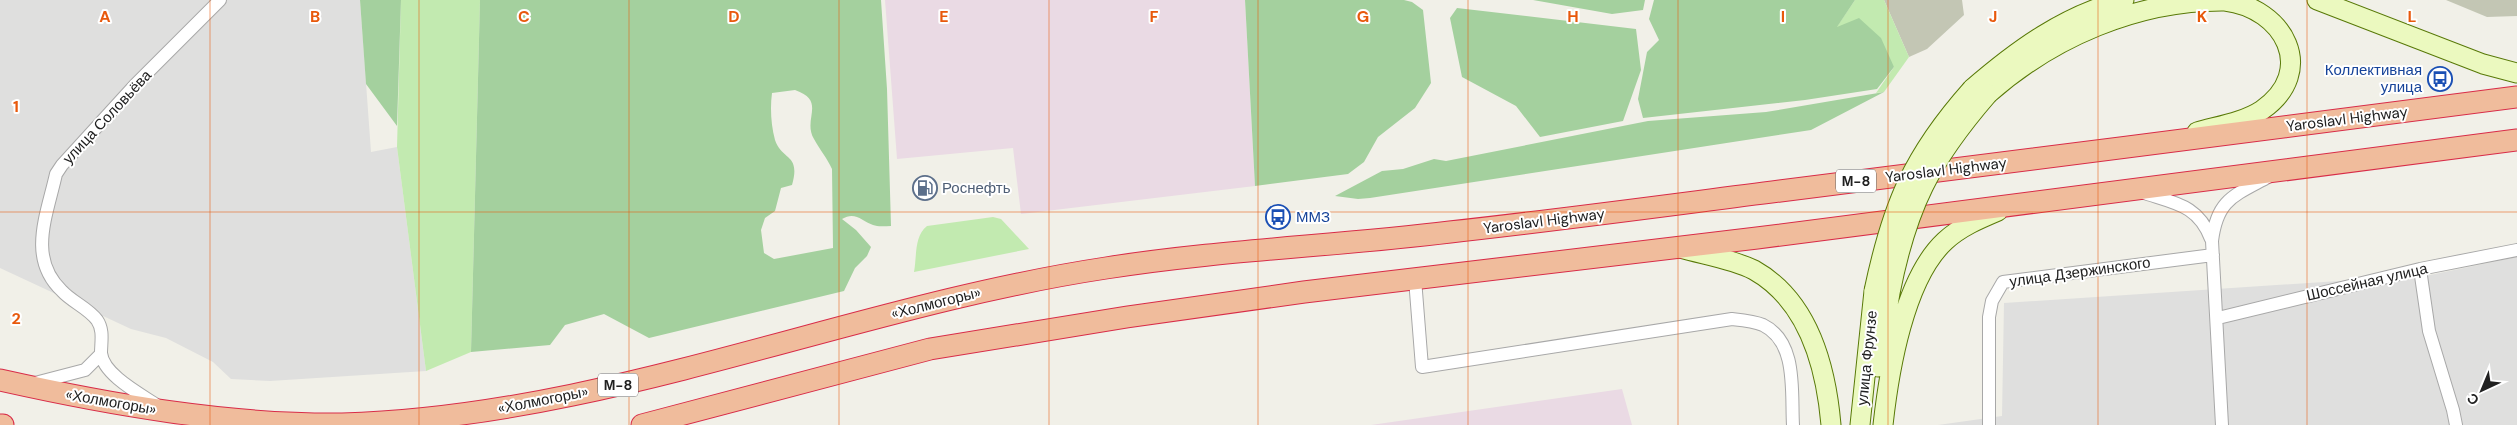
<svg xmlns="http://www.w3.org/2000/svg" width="2517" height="425" font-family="'DM Sans',sans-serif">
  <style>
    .residential { fill: #dfdfde }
    .industrial { fill: #eadae4 }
    .construction { fill: #c3c6b4 }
    .grass { fill: #c2eab0 }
    .forest { fill: #a4d09e; fill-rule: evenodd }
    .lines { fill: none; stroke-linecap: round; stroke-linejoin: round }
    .minor-casing { stroke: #a8a8a8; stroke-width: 14 }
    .secondary-casing { stroke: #587907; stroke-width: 21 }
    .trunk-casing { stroke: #d82c48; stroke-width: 23 }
    .minor { stroke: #fff; stroke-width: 12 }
    .secondary { stroke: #ebf9bf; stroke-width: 19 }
    .trunk { stroke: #f0bc9c; stroke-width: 21 }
    .secondary-bridge-casing { stroke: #587907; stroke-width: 21; stroke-linecap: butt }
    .secondary-bridge { stroke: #ebf9bf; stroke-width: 19 }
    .grid { fill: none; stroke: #e8590c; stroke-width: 1; stroke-opacity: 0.55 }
    .labels { text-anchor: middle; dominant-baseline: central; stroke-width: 4; stroke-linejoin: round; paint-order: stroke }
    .shield { fill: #fff; stroke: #646464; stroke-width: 1 }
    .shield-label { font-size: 14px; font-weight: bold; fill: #212121 }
    .transit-label { font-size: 15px; fill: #164399; stroke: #fff; text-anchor: end }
    .street-label { font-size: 15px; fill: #212121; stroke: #fff }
    .service-label { font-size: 15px; fill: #4e5e75; stroke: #fff; text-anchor: start }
    .grid-label { font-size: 16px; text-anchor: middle; font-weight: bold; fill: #e8590c; stroke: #fff; stroke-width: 4; stroke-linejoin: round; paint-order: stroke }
  </style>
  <rect width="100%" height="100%" fill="#f1f0e8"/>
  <path class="residential" d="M0 0H360L371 152 397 147 426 371 270 381 231 379 213 362 166 338 131 329 0 268Z
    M2517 257V425H1938L2002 416 2004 303 2430 275Z"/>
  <path class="industrial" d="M885 0H1245L1255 186 1021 214 1013 148 897 159Z
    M1622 389 1632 425H1371Z"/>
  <path class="construction" d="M1884 0H1962L1964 15 1927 49 1909 57Z
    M2446 0H2517V16L2487 17Z"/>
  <path class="grass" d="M401 0H480L471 352 426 371 397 147Z
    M1855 0H1884L1909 57 1884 92 1876 93 1894 67 1836 28Z
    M993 217 1001 219 1029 249 914 272C917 256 914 236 927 226Z"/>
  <path class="forest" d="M360 0H401L397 126 366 84Z
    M480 0H881L887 89 891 226C885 226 878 227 873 225 862 221 855 211 842 219L856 230 871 247 867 256 855 268 844 291 649 338 604 314 565 325 550 345 471 352ZM795 90C827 101 802 119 814 139 820 150 827 158 832 169L833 248 774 259 764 253 761 230 765 218 775 211 781 188 792 185C801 153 782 161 775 140 771 125 770 108 772 93Z
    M1245 0H1404L1412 2 1423 10 1431 83 1415 108 1378 137 1364 162 1348 174 1255 186Z
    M1533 0H1645L1643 10 1612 14Z
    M1654 0H1855L1837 27 1859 18 1881 38 1894 67 1877 89 1805 100 1643 118 1638 99 1647 52 1659 40 1649 19Z
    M1457 8 1636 29 1641 70 1623 121 1540 137 1516 106 1462 77 1450 18Z
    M1884 92 1811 130 1370 198 1358 199 1335 196 1382 171 1403 169 1434 159 1446 161 1648 121 1766 112Z"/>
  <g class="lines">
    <defs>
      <path id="minor" d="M2141 192C2173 203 2198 204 2211 239
        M2420 269 2429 331 2453 410 2456 425
        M1415 279 1422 367 1732 319C1742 320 1754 321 1763 325 1798 342 1791 393 1793 425
        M2218 318 2420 269 2517 250
        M35 383 85 370 101 354
        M158 406C142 395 103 375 101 353 101 342 104 330 97 320 88 308 72 302 62 291 27 258 47 215 56 174L62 165 135 85 220 0
        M1989 425V317L1992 301 2003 282 2213 255
        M2222 425 2212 241C2217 200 2233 196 2268 177"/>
      <path id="secondary" d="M2317 0 2483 64 2517 73
        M1972 89C2017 50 2065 15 2124 0
        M1988 94C2051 38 2137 0 2225 1 2284 8 2318 71 2262 110 2244 122 2218 126 2197 132
        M1680 248C1704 255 1732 259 1754 270 1809 301 1826 367 1831 425
        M1878 367 1890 293
        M1860 425 1874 291
        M1883 425C1889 371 1904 279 1945 241 1960 227 1979 219 1998 211"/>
      <path id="trunk" d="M0 380C112 405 227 425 342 424 605 417 849 307 1106 268 1220 250 1336 246 1450 232 1560 220 1670 205 1780 191 2026 160 2271 129 2517 97
        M0 425H3
        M642 425 930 349 1127 317 1304 292 1757 238 2517 140"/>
    </defs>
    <use href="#minor" class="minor-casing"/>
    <use href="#secondary" class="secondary-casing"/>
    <use href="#trunk" class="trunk-casing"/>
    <use href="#minor" class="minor"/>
    <use href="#secondary" class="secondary"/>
    <use href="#trunk" class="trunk"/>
    <defs>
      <path id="secondary-bridge" d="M1874 291C1892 205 1913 155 1972 89
        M1890 293C1907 206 1930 161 1988 94"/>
    </defs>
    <use href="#secondary-bridge" class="secondary-bridge-casing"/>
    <use href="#secondary-bridge" class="secondary-bridge"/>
  </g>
  <path class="grid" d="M210 0V425M419 0V425M629 0V425M839 0V425M1049 0V425M1258 0V425M1468 0V425M1678 0V425M1888 0V425M2098 0V425M2307 0V425M0 212H2517"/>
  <defs>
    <symbol id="bus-ring" viewBox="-11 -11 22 22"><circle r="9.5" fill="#fff" stroke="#1a4fb4" stroke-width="1.5"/><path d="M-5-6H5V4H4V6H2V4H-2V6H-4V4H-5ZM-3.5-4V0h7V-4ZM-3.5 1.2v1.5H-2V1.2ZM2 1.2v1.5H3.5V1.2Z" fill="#1a4fb4"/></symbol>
    <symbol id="fuel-ring" viewBox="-11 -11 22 22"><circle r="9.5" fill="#fff" stroke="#5c6f8a" stroke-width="1.5"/><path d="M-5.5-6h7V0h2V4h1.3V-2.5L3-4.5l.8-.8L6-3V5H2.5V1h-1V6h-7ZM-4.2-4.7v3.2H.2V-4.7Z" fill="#5c6f8a"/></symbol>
  </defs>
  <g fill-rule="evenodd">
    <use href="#bus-ring" x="2426" y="65" width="28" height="28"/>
    <use href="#fuel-ring" x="911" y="174" width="28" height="28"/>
    <use href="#bus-ring" x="1264" y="203" width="28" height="28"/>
  </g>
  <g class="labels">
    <g class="shield">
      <rect x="1836" y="169.5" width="40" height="23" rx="4"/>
      <rect x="598" y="373.5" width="40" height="23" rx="4"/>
    </g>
    <g class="shield-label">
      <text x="1856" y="181">М-8</text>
      <text x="618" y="385">М-8</text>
    </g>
    <g class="transit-label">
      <text x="2422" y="70">Коллективная<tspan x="2422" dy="17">улица</tspan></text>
      <text x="1296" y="217" text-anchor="start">ММЗ</text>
    </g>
    <g class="street-label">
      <text transform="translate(107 117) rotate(-47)">улица Соловьёва</text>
      <text transform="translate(2347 119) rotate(-7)">Yaroslavl Highway</text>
      <text transform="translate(1946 170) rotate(-7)">Yaroslavl Highway</text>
      <text transform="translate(1544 221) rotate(-7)">Yaroslavl Highway</text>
      <text transform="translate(2080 272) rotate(-8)">улица Дзержинского</text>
      <text transform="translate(2367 282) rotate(-13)">Шоссейная улица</text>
      <text transform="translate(936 303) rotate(-14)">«Холмогоры»</text>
      <text transform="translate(1867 358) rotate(-84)">улица Фрунзе</text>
      <text transform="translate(543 400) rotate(-11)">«Холмогоры»</text>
      <text transform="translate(111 402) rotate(10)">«Холмогоры»</text>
    </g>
    <g class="service-label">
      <text x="942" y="188">Роснефть</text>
    </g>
  </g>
  <g class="grid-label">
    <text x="105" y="22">A</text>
    <text x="315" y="22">B</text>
    <text x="524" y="22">C</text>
    <text x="734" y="22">D</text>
    <text x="944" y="22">E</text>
    <text x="1154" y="22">F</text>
    <text x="1363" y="22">G</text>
    <text x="1573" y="22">H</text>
    <text x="1783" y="22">I</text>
    <text x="1993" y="22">J</text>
    <text x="2202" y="22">K</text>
    <text x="2412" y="22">L</text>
    <text x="16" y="112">1</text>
    <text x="16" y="324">2</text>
  </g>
  <g transform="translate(2482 390) rotate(224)" stroke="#ffffff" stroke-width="4" paint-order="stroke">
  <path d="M0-4L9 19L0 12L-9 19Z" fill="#212121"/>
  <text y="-8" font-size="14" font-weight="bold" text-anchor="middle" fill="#212121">С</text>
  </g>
</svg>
